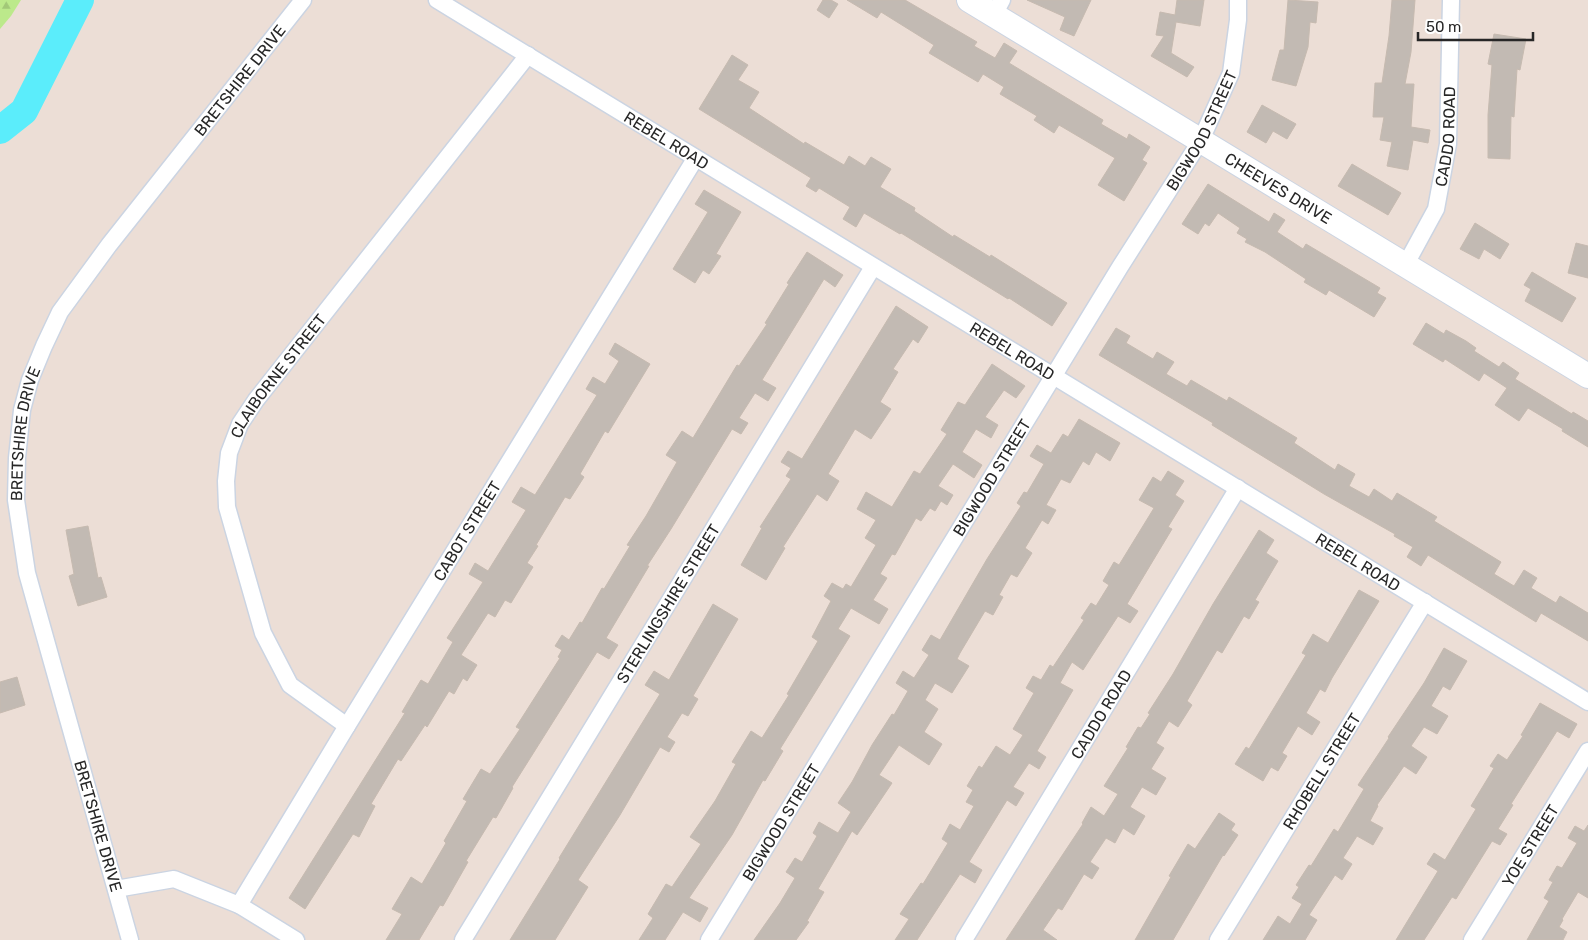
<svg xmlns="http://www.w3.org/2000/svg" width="1588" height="940" font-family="Rubik,sans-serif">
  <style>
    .forest { fill: url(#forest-firs) }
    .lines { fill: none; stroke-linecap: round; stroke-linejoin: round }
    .river { stroke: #5bedfb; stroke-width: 28 }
    .building { fill: #c2bab3; stroke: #c6bab0 }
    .street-casing { stroke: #cbd4e2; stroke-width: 19 }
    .secondary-casing { stroke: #cbd4e2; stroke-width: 26 }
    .street { stroke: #fff; stroke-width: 16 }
    .secondary { stroke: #fff; stroke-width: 24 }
    .labels { text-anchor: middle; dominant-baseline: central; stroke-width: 4; stroke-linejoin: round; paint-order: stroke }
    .street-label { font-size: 16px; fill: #272727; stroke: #fff }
  </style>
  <defs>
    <pattern id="forest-firs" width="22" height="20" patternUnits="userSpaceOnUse" patternTransform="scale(1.25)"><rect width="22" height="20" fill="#bce98b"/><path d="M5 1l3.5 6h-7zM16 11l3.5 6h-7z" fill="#a2c878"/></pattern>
  </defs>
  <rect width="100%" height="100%" fill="#ecded6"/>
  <path class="forest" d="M0 0H21L11 16 0 29Z"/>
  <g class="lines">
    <path class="river" d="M0 130 24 111 80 0"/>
  </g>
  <path class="building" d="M823 0H831L838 4 829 18 817 10Z
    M847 0H905L977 42 974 46 995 58 1004 43 1017 51 1009 63 1103 120 1101 124 1127 139 1129 134 1150 147 1142 160 1147 163 1124 201 1098 185 1115 158 1059 125 1054 133 1034 120 1037 116 1000 94 1004 87 983 74 978 82 929 53 934 45 881 12 877 18Z
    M1027 0H1091L1074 36 1060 30 1065 17Z
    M1177 0H1204L1200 26 1176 22 1171 53 1194 67 1187 77 1151 56 1164 36 1156 35 1160 12 1175 15Z
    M1288 0 1318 2 1316 23 1310 22 1308 47 1296 86 1272 80 1280 50H1284Z
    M1392 0H1415L1411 52 1405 84H1414L1411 127 1430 130 1428 143 1413 140 1408 170 1387 166 1392 142 1380 140 1384 117H1373L1375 83H1382L1389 36Z
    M1494 34 1526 39 1520 70 1517 69 1514 117 1511 116 1510 159 1488 158V115L1492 65 1488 64Z
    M732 55 748 65 738 80 759 92 749 108 804 144 805 142 844 165 849 156 865 166 871 157 891 169 880 187 915 208 914 211 953 237 954 235 990 257 991 255 1067 303 1052 326 1009 298 1008 299 901 233 900 234 864 213 856 227 843 219 850 207 819 188 816 192 806 186 811 178 699 109Z
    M1262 105 1296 124 1287 139 1273 131 1266 143 1247 132Z
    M1352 164 1401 193 1388 215 1338 186Z
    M1208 184 1269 222 1274 213 1285 220 1277 232 1303 249 1306 244 1380 288 1377 293 1386 298 1374 317 1329 290 1326 295 1304 282 1306 279 1265 252 1245 242 1247 239 1237 233 1240 228 1218 213 1209 226 1205 223 1198 234 1182 224Z
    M704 190 741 212 716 254 721 256 709 274 703 270 695 283 673 269 708 212 695 204Z
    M1475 223 1509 244 1500 259 1484 249 1479 259 1460 249Z
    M1576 243 1588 246V278L1568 273Z
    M807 252 843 275 835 287 824 279 762 380 776 388 768 401 755 393 739 418 748 423 741 434 732 429 671 529 647 566H649L606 638 618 645 609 659 597 652 512 787 513 788 496 818 493 817 466 861 468 862 443 906 440 905 419 940H386L402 914 392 909 411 877 422 884 446 843 444 841 467 801 463 799 481 769 490 774 520 729 516 727 560 658 558 657 562 650 555 646 562 635 569 640 580 622 582 623 602 588 604 589 630 546 627 545 646 516 677 462 666 455 682 431 693 438 737 365 739 366 767 324 765 323 789 284 787 283Z
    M1532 272 1576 298 1562 322 1525 301 1531 289 1524 285Z
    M896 306 928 327 918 343 913 339 893 369 898 372 880 402 891 409 871 439 855 429 828 474 839 481 827 501 817 494 783 547 785 548 766 580 741 565 762 528 760 527 791 479 786 476 791 468 781 462 788 451 802 459Z
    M1426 323 1444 334 1446 330 1466 341 1476 348 1474 351 1499 367 1503 362 1519 373 1515 379 1572 414 1573 412 1588 421V447L1562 431 1563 429 1528 408 1519 421 1495 405 1507 388 1484 373 1479 381 1445 359 1443 362 1413 344Z
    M1116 328 1130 336 1126 343 1153 359 1157 352 1174 362 1166 374 1187 386 1191 380 1227 401 1229 397 1297 438 1294 443 1335 470 1338 464 1355 474 1349 486 1369 497 1374 489 1392 501 1397 493 1437 517 1434 521 1501 562 1494 574 1514 586 1524 570 1537 578 1531 588 1556 603 1560 596 1588 613V641L1541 613 1536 622 1428 555 1421 566 1407 557 1413 547 1394 536 1395 534 1324 494 1212 425 1213 423 1099 355Z
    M615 343 650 364 608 433 605 431 580 474 584 477 570 499 565 497 536 545 538 546 527 563 533 567 511 603 505 600 495 617 488 613 461 655 477 665 467 681 463 678 454 694 449 691 427 727 425 725 401 761 398 759 371 804 375 806 359 837 353 834 305 909 289 898 405 713 402 712 421 680 428 684 453 642 447 638 483 582 469 574 475 563 488 571 526 510 512 502 521 487 535 495 597 395 586 389 593 377 605 384 619 361 609 354Z
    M992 364 1025 386 1016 398 1004 390 985 417 998 425 991 438 976 429 962 452 982 465 974 478 953 464 938 486 953 495 947 505 941 501 935 511 930 508 921 521 916 518 895 555 892 554 880 574 887 578 873 600 888 609 879 624 851 608 838 629 850 636 780 749 783 751 765 781 763 780 732 835 689 898 708 908 700 922 683 912 665 940H639L653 918 648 914 666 884 672 887 701 844 690 837 715 801 736 764 732 762 751 731 762 738 789 695 787 694 818 641 812 637 831 601 824 596 832 583 843 589 846 584 851 587 876 545 865 538 876 520 857 509 866 492 892 507 914 471 920 474 947 434 941 430 958 402 965 405Z
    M1079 419 1120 443 1110 461 1096 452 1089 465 1083 461 1070 483 1061 479 1046 505 1056 510 1048 524 1042 520 1025 548 1032 553 1017 577 1011 574 999 595 1003 597 993 615 985 611 960 653 957 659 969 666 952 693 935 683 925 700 938 709 924 732 942 744 929 765 899 745 879 775 892 783 857 835 852 831 818 889 824 892 807 921 809 922 796 940H754L780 903 795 878 786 872 795 858 802 862 817 836 813 833 819 822 838 833 851 812 838 803 852 782 872 745 892 714 894 715 908 691 896 683 903 671 914 678 929 655 922 650 931 635 940 640 987 559 1021 506 1017 503 1024 492 1027 493 1044 464 1030 456 1037 445 1051 453 1063 434 1068 437Z
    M1168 471 1184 481 1175 495 1184 501 1168 527 1172 529 1127 604 1138 611 1130 623 1118 616 1083 670 1072 662 1060 683 1073 690 1037 751 1046 757 1039 769 1029 763 1013 787 1024 793 1016 806 1007 800 969 862 982 870 975 883 960 874 917 940H895L909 919 900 914 921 883 923 884 948 843 942 839 950 824 960 830 974 806 966 802 973 790 967 786 979 766 982 768 996 746 1010 755 1023 735 1013 729 1034 693 1026 688 1033 676 1041 680 1050 665 1053 667 1084 620 1081 618 1091 603 1096 606 1109 585 1103 581 1114 562 1119 565 1154 508 1139 500 1153 477 1161 482Z
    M88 526 98 578 101 577 107 597 78 606 69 576 74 574 66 530Z
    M1259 530 1274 540 1266 553 1278 561 1255 600 1259 602 1249 619 1244 616 1222 653 1217 650 1187 701 1192 705 1178 727 1169 721 1156 743 1164 748 1151 769 1166 778 1156 795 1142 787 1130 807 1145 816 1134 835 1123 828 1115 843 1106 838 1090 862 1099 868 1092 879 1084 874 1062 910 1058 908 1043 930 1057 940H1006L1083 824 1082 823 1091 807 1104 816 1118 794 1104 786 1128 748 1126 747 1138 727 1141 728 1150 714 1148 713 1173 674 1213 604Z
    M1359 590 1379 601 1332 678 1325 692 1320 689 1306 713 1320 722 1312 735 1298 726 1282 753 1287 756 1278 771 1271 767 1263 781 1235 764 1246 747 1249 749 1280 698 1306 655 1302 653 1313 634 1328 643Z
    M713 604 738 619 693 696 698 699 688 716 682 713 667 737 675 742 669 752 660 747 620 815 578 880 588 887 555 940H510L560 859 559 858 660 694 645 685 654 671 669 680Z
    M1444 648 1467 661 1450 690 1443 686 1431 706 1448 716 1437 734 1424 727 1411 746 1427 757 1416 774 1404 766 1377 805 1378 806 1370 821 1383 828 1373 845 1357 836 1343 858 1352 864 1342 880 1335 875 1309 915 1317 920 1305 940H1263L1278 916 1290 924 1302 904 1292 898 1299 887 1296 885 1309 865 1311 866 1334 829 1338 832 1364 789 1358 785 1389 738 1388 737 1424 683Z
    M17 677 25 705 0 713V682Z
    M1540 703 1577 724 1569 738 1557 731 1511 804 1513 805 1498 829 1507 834 1500 845 1492 841 1456 899 1452 897 1424 940H1396L1438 871 1427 864 1434 853 1445 860 1476 809 1471 806 1494 768 1490 766 1498 754 1507 760 1523 736 1521 735Z
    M1219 813 1235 824 1231 830 1238 835 1224 856 1223 855 1173 940H1135L1171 877 1169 876 1188 844 1195 849Z
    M1588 825V898L1578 892 1562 919 1563 920 1559 927 1567 932 1563 940H1527L1549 901 1544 898 1553 882 1549 880 1557 866 1562 868 1577 843 1568 838 1575 826 1584 831Z"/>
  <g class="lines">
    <defs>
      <g id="street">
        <path id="s1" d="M437 0 1588 702"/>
        <path d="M994 15 1002 0"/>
        <path id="s2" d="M1406 264 1436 209 1448 144 1451 0"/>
        <path id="s3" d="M347 726 290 685 263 633 227 507 226 481 229 453 240 424 256 400 528 55"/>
        <path d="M116 889 174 879 239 905 296 940"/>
        <path id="s4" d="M239 905 347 726 695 159"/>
        <path id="s5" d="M130 940 27 573 16 500 17 458 22 410 30 380 44 346 60 312 109 245 303 0"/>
        <path id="s6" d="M463 940 873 267"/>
        <path id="s7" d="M709 940 1120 267 1201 140 1231 73 1238 20V0"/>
        <path id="s8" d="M964 940 1238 488"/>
        <path id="s9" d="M1218 940 1425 602"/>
        <path id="s10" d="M1472 940 1588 751"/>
      </g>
      <g id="secondary">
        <path id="s11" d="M969 0 1588 376"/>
      </g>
    </defs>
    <use href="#street" class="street-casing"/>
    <use href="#secondary" class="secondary-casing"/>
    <use href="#street" class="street"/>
    <use href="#secondary" class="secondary"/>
  </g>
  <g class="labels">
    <g class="street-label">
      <text stroke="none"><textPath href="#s5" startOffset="944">BRETSHIRE DRIVE</textPath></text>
      <text stroke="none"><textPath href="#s7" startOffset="948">BIGWOOD STREET</textPath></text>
      <text stroke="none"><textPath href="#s2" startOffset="136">CADDO ROAD</textPath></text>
      <text stroke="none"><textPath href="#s1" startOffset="269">REBEL ROAD</textPath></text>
      <text stroke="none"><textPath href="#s11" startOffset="362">CHEEVES DRIVE</textPath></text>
      <text stroke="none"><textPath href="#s1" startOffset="674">REBEL ROAD</textPath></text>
      <text stroke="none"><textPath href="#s3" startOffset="406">CLAIBORNE STREET</textPath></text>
      <text stroke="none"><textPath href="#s5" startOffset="522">BRETSHIRE DRIVE</textPath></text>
      <text stroke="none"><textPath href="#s7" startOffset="542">BIGWOOD STREET</textPath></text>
      <text stroke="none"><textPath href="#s4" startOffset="438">CABOT STREET</textPath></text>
      <text stroke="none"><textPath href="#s1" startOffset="1079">REBEL ROAD</textPath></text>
      <text stroke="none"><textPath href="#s6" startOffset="394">STERLINGSHIRE STREET</textPath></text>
      <text stroke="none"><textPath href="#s8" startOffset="264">CADDO ROAD</textPath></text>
      <text stroke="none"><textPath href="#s9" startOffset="198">RHOBELL STREET</textPath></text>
      <text stroke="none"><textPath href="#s7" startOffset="138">BIGWOOD STREET</textPath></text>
      <text transform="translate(98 826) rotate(74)">BRETSHIRE DRIVE</text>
      <text stroke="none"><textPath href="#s10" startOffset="111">YOE STREET</textPath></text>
    </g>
  </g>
  <path d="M1418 32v8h115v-8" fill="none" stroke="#272727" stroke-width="2.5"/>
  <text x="1426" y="32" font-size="15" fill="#272727" stroke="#ffffff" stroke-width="4" paint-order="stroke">50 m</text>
</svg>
